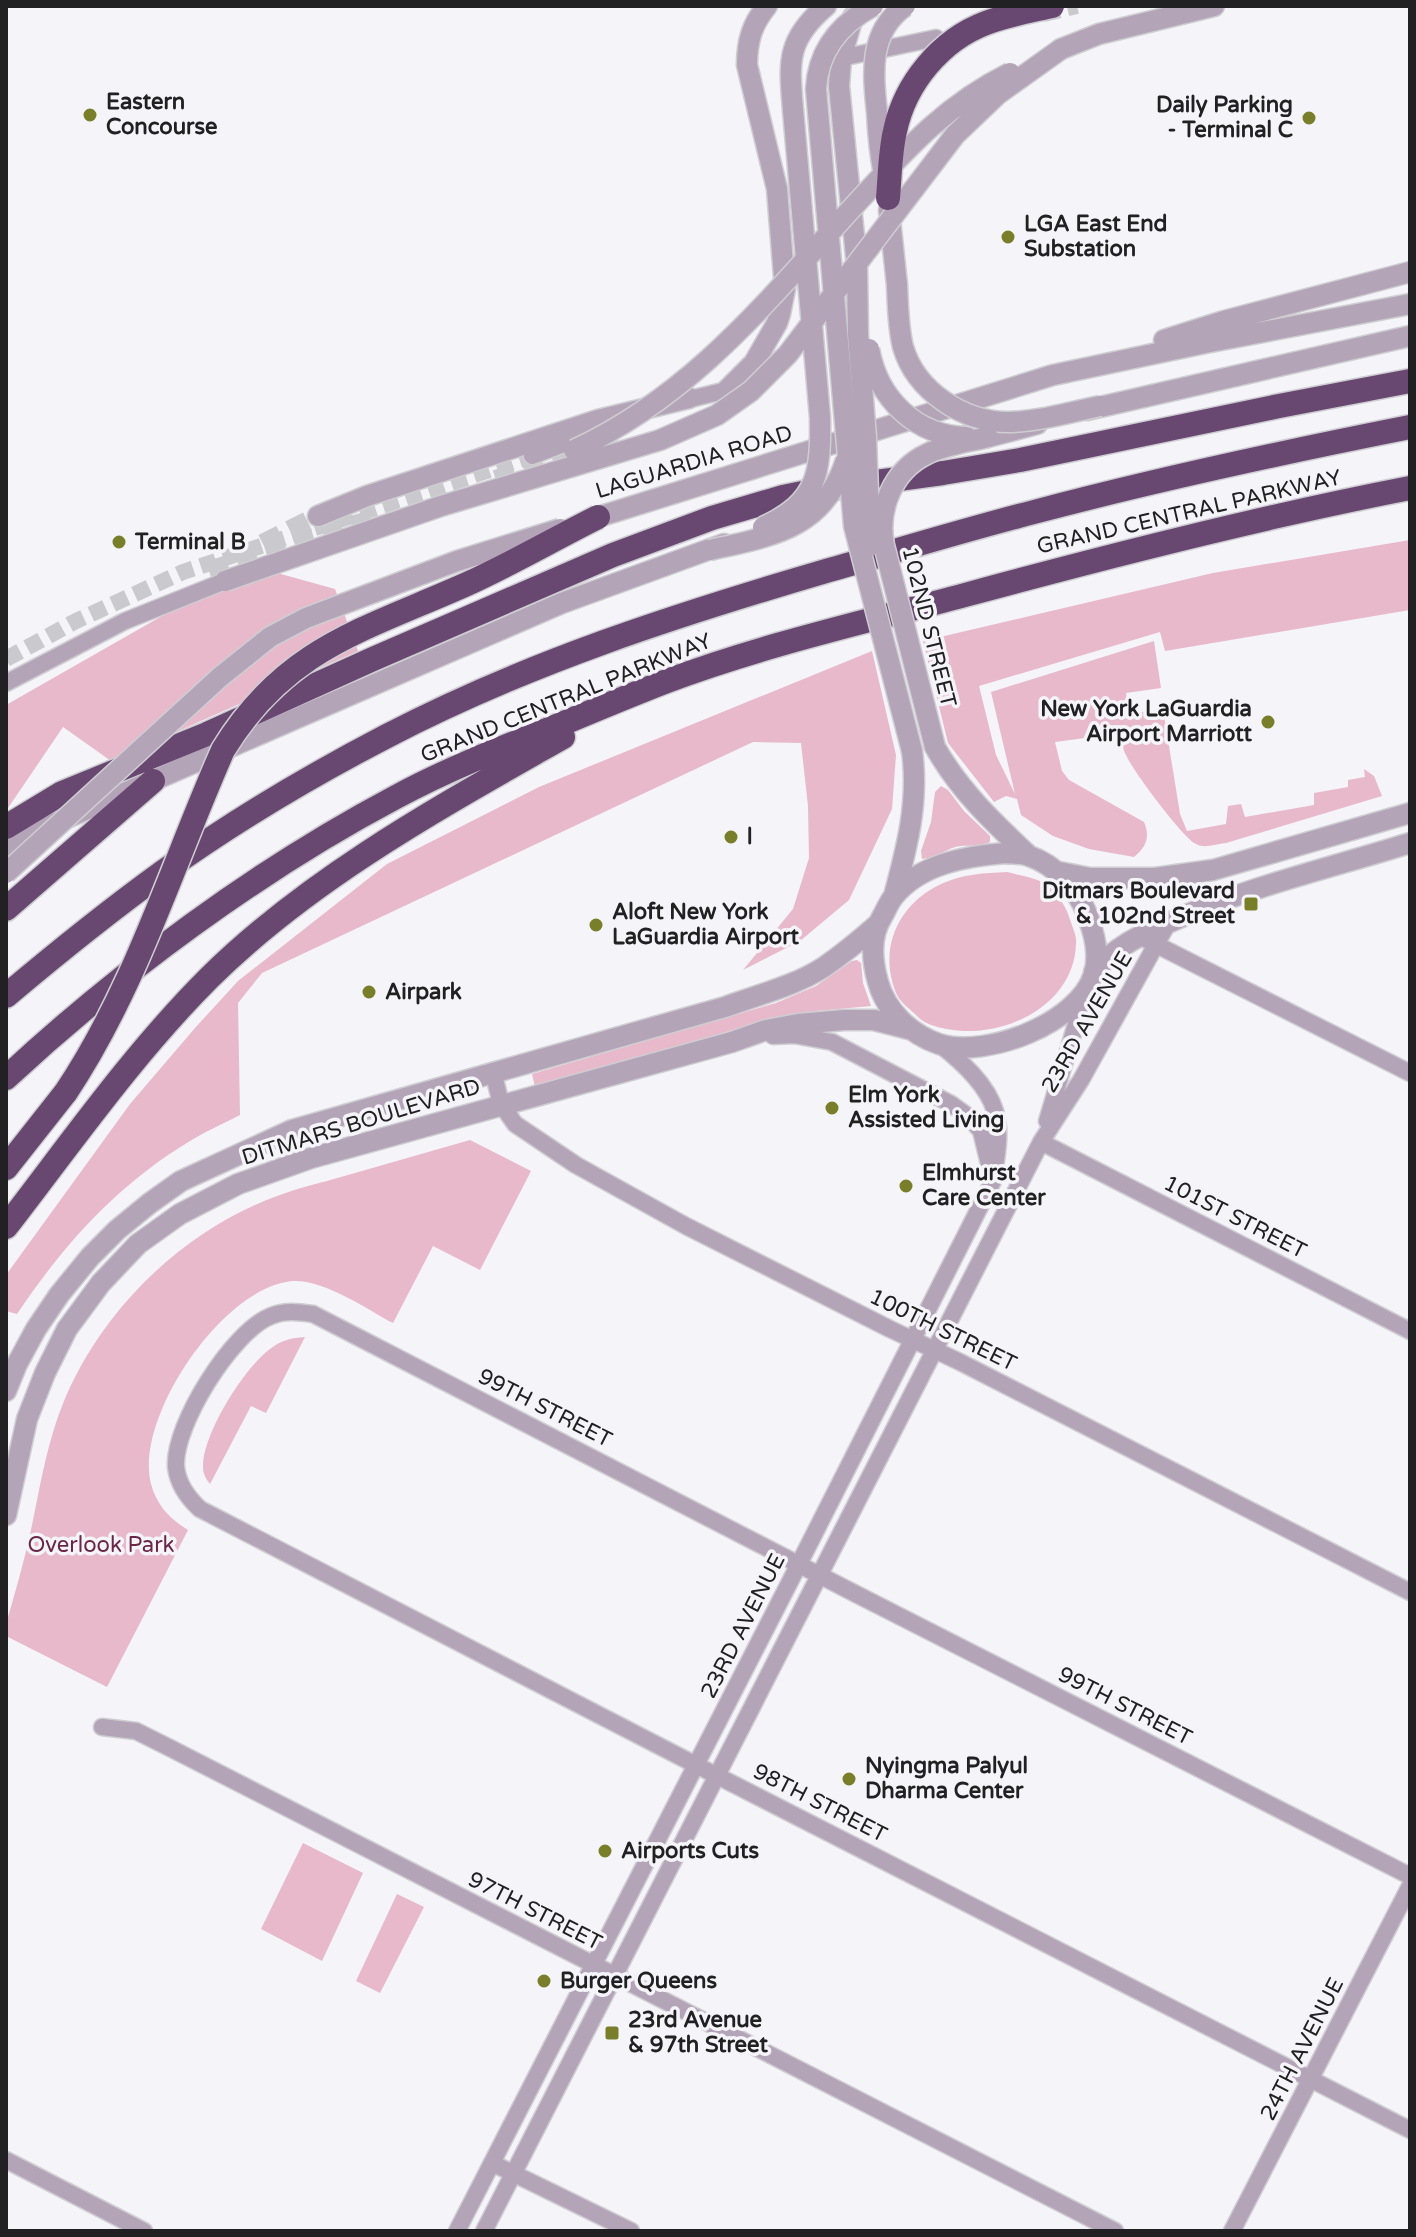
<svg xmlns="http://www.w3.org/2000/svg" width="1416" height="2237" font-family="'Varela Round',sans-serif">
  <style>
    .green { fill: #e7b9ca }
    .lines { fill: none; stroke-linecap: round; stroke-linejoin: round }
    .minor-tunnel { stroke: #cacace; stroke-width: 16; stroke-dasharray: 16 8; stroke-linecap: butt }
    .tertiary-tunnel { stroke: #cacace; stroke-width: 20; stroke-dasharray: 20 10; stroke-linecap: butt }
    .minor-casing { stroke: #ceced2; stroke-width: 19 }
    .tertiary-casing { stroke: #ceced2; stroke-width: 23 }
    .motorway-casing { stroke: #ceced2; stroke-width: 27 }
    .minor { stroke: #b4a4b8; stroke-width: 16 }
    .tertiary { stroke: #b4a4b8; stroke-width: 20 }
    .motorway { stroke: #684871; stroke-width: 24 }
    .tertiary-bridge-casing { stroke: #ceced2; stroke-width: 23; stroke-linecap: butt }
    .motorway-bridge-casing { stroke: #ceced2; stroke-width: 27; stroke-linecap: butt }
    .tertiary-bridge { stroke: #b4a4b8; stroke-width: 20 }
    .motorway-bridge { stroke: #684871; stroke-width: 24 }
    .poi-dot { fill: #797e28; stroke: #f4f4f9; stroke-width: 3 }
    .labels { text-anchor: middle; dominant-baseline: central; stroke-width: 7; stroke-linejoin: round; paint-order: stroke }
    .poi-label { font-size: 22px; font-weight: bold; fill: #212123; stroke: #f4f4f9; text-anchor: start }
    .street-label { font-size: 22px; fill: #212123; stroke: #f4f4f9 }
    .park-label { font-size: 22px; fill: #6b2647; stroke: #f4f4f9 }
  </style>
  <rect width="100%" height="100%" fill="#f4f4f9"/>
  <path class="green" d="M1410 540V610L1165 651 1160 632 979 686 996 755 1015 794 991 692 1154 641 1161 688 1126 693 1129 714 1163 709 1180 814 1187 831 1226 824 1228 806 1241 804 1245 817 1314 805V793L1348 787V780L1365 777 1364 769 1374 776 1382 796 1226 843C1216 844 1204 849 1196 844 1183 838 1134 772 1127 757 1122 749 1122 741 1123 733L1055 742 1062 771 1069 780 1144 822C1150 836 1147 847 1134 857L1089 849 1053 836 1021 815 1017 799 1006 796 994 802 948 743 923 641 1213 573Z
    M270 571 335 589 358 651 111 761 63 727 6 811V705L183 604Z
    M872 651 896 755 892 809 849 900 800 941 743 970 793 909 809 858 808 806 801 743 753 742 262 973 238 1003 240 1115C223 1124 206 1131 190 1141 117 1185 64 1244 17 1314L6 1311V1275L130 1104 195 1028 238 981 387 864 539 787Z
    M941 786 948 790 964 811 990 836V842C979 848 967 844 955 847 944 851 934 858 922 859L921 851 931 822 935 792Z
    M1007 872C1018 875 1032 877 1042 882 1055 889 1067 907 1070 920 1073 928 1077 937 1076 944 1074 1001 1015 1033 963 1031 949 1030 928 1027 918 1017 911 1010 901 1003 897 995 877 950 898 904 941 884 963 874 984 873 1007 872Z
    M857 960 861 963 863 983 871 1006 816 1011 774 1018 535 1087 532 1074 776 1003 816 986 852 961Z
    M470 1140 531 1171 480 1270 433 1246 393 1323C367 1309 323 1279 293 1281 223 1286 134 1418 151 1484 157 1506 170 1519 188 1530L107 1687 6 1636V1624C15 1593 24 1562 31 1530 40 1487 47 1442 64 1401 103 1308 183 1231 277 1196 298 1188 320 1183 341 1177 384 1165 427 1152 470 1140Z
    M305 1337 266 1413 251 1406 210 1484C206 1479 203 1474 203 1467 202 1435 244 1368 270 1349 281 1340 292 1338 305 1337Z
    M303 1843 363 1873 322 1961 261 1929Z
    M397 1894 424 1907 380 1993 356 1981Z"/>
  <g class="lines">
    <path class="minor-tunnel" d="M1044 14 1077 6
      M6 659 76 621 183 572 532 456"/>
    <path class="tertiary-tunnel" d="M496 480 539 465 574 450
      M263 544 318 516
      M209 571 378 518"/>
    <defs>
      <path id="minor" d="M841 58 936 38
        M678 402 727 390
        M532 456 585 436
        M6 683 125 621 225 581
        M1147 940 1410 1073
        M773 1036 794 1035 832 1042 951 1104 969 1117 981 1131 990 1168
        M493 1071 501 1104 515 1124 576 1165 686 1226 890 1329 960 1362 1410 1592
        M1047 1121 1085 994
        M1041 1142 1410 1331
        M102 1727 136 1731 170 1748 1115 2231
        M1410 1876 856 1594 313 1314C299 1312 285 1310 271 1316 232 1331 173 1426 176 1467 178 1485 188 1498 200 1509L696 1765 1410 2130
        M6 2160 144 2231
        M492 2163 631 2231
        M457 2231 799 1564 993 1181C996 1159 1002 1133 995 1111 987 1084 961 1061 939 1044
        M484 2231 1041 1142 1081 1080 1168 923
        M1232 2231 1410 1886"/>
      <path id="tertiary" d="M853 17 841 58 839 86 857 266
        M1061 49 1099 34 1214 6
        M793 110C789 62 786 40 826 6
        M889 210 897 285
        M1164 340 1224 321 1410 272
        M727 390 754 363 777 323 780 314 785 289 777 189 747 65C747 41 752 24 767 6
        M1087 410 1410 336
        M988 437 1037 424
        M318 516 367 496 598 420 689 398
        M598 517 1053 375 1210 342 1410 304
        M935 747C959 790 993 822 1028 855
        M6 848 46 827 562 603 724 544
        M1005 853C1012 854 1022 853 1029 856 1056 865 1077 889 1087 914 1094 933 1100 954 1094 974 1079 1023 986 1059 939 1044 910 1034 886 1011 878 982 872 961 870 936 882 917 886 910 889 902 894 896 920 864 966 856 1005 853Z
        M1059 872 1090 878H1155L1213 870 1410 813
        M894 896C907 847 919 802 912 751
        M1094 972C1114 947 1141 935 1170 922 1247 887 1330 868 1410 843
        M6 1391 17 1364 36 1329 59 1295 90 1257 117 1230 150 1203 181 1181 292 1130 725 1007C757 995 795 986 824 967 843 954 861 939 878 924
        M6 1515 27 1419 45 1373 67 1329 101 1283 138 1244 180 1214 238 1184 311 1158 732 1042 766 1030 798 1024 844 1020H874L909 1029"/>
      <path id="motorway" d="M6 827 62 793 207 734 373 659 613 555 712 518 783 497 817 490 943 473 1020 460 1279 406 1410 381
        M6 909 153 781
        M6 996C57 953 109 911 163 872 234 821 310 776 387 736 527 663 676 615 826 571 895 551 964 530 1034 512 1158 479 1284 452 1410 427
        M6 1078C120 972 258 870 396 797 446 770 499 749 552 728 590 712 628 696 667 681 763 645 865 622 965 595 1112 555 1260 517 1410 488
        M6 1168 66 1092
        M6 1227C71 1143 133 1054 209 978 310 878 440 807 563 737"/>
    </defs>
    <use href="#minor" class="minor-casing"/>
    <use href="#tertiary" class="tertiary-casing"/>
    <use href="#motorway" class="motorway-casing"/>
    <use href="#minor" class="minor"/>
    <use href="#tertiary" class="tertiary"/>
    <use href="#motorway" class="motorway"/>
    <defs>
      <path id="tertiary-bridge" d="M873 6C840 24 818 51 816 89L854 526 912 751
        M884 175C880 154 878 134 877 113 873 74 868 32 905 6
        M857 266 858 335 866 437 870 546
        M897 285C898 306 898 327 903 347 916 391 963 422 1008 422 1038 422 1070 412 1100 406
        M869 349C878 399 916 436 967 437
        M574 450C693 395 767 301 853 207 903 153 943 106 1010 73
        M763 527C818 502 821 473 820 417L793 110
        M710 550C772 536 824 529 846 460
        M225 581 441 506 660 440 717 415 751 391 788 354 955 135 998 94 1061 49
        M935 747 884 545C877 509 893 470 927 454 945 445 968 442 988 437
        M6 873 220 677 270 637 306 618 457 561 560 529"/>
      <path id="motorway-bridge" d="M888 198C890 175 890 152 895 131 905 83 941 40 986 23 1007 15 1030 11 1052 6
        M66 1092C136 987 172 865 223 750 285 648 364 630 467 584 511 564 554 539 598 517"/>
    </defs>
    <use href="#tertiary-bridge" class="tertiary-bridge-casing"/>
    <use href="#motorway-bridge" class="motorway-bridge-casing"/>
    <use href="#tertiary-bridge" class="tertiary-bridge"/>
    <use href="#motorway-bridge" class="motorway-bridge"/>
  </g>
  <g class="poi-dot">
    <circle cx="90" cy="115" r="8"/>
    <circle cx="1309" cy="118" r="8"/>
    <circle cx="1008" cy="237" r="8"/>
    <circle cx="119" cy="542" r="8"/>
    <circle cx="1268" cy="722" r="8"/>
    <circle cx="731" cy="837" r="8"/>
    <rect x="1243" y="896" width="16" height="16" rx="4"/>
    <circle cx="596" cy="925" r="8"/>
    <circle cx="369" cy="992" r="8"/>
    <circle cx="832" cy="1108" r="8"/>
    <circle cx="906" cy="1186" r="8"/>
    <circle cx="849" cy="1779" r="8"/>
    <circle cx="605" cy="1851" r="8"/>
    <circle cx="544" cy="1981" r="8"/>
    <rect x="604" y="2025" width="16" height="16" rx="4"/>
  </g>
  <g class="labels">
    <g class="poi-label">
      <text x="106" y="102">Eastern<tspan x="106" dy="25">Concourse</tspan></text>
      <text x="1293" y="105" text-anchor="end">Daily Parking<tspan x="1293" dy="25">- Terminal C</tspan></text>
      <text x="1024" y="224">LGA East End<tspan x="1024" dy="25">Substation</tspan></text>
      <text x="135" y="542">Terminal B</text>
      <text x="1252" y="709" text-anchor="end">New York LaGuardia<tspan x="1252" dy="25">Airport Marriott</tspan></text>
      <text x="747" y="837">l</text>
      <text x="1235" y="891" text-anchor="end">Ditmars Boulevard<tspan x="1235" dy="25">&amp; 102nd Street</tspan></text>
      <text x="612" y="912">Aloft New York<tspan x="612" dy="25">LaGuardia Airport</tspan></text>
      <text x="385" y="992">Airpark</text>
      <text x="848" y="1095">Elm York<tspan x="848" dy="25">Assisted Living</tspan></text>
      <text x="922" y="1173">Elmhurst<tspan x="922" dy="25">Care Center</tspan></text>
      <text x="865" y="1766">Nyingma Palyul<tspan x="865" dy="25">Dharma Center</tspan></text>
      <text x="621" y="1851">Airports Cuts</text>
      <text x="560" y="1981">Burger Queens</text>
      <text x="628" y="2020">23rd Avenue<tspan x="628" dy="25">&amp; 97th Street</tspan></text>
    </g>
    <g class="street-label">
      <text transform="translate(694 462) rotate(-17)">LAGUARDIA ROAD</text>
      <text transform="translate(1189 512) rotate(-13)">GRAND CENTRAL PARKWAY</text>
      <text transform="translate(929 627) rotate(76)">102ND STREET</text>
      <text transform="translate(566 698) rotate(-22)">GRAND CENTRAL PARKWAY</text>
      <text transform="translate(1087 1022) rotate(-60)">23RD AVENUE</text>
      <text transform="translate(361 1122) rotate(-17)">DITMARS BOULEVARD</text>
      <text transform="translate(1235 1217) rotate(27)">101ST STREET</text>
      <text transform="translate(943 1330) rotate(26)">100TH STREET</text>
      <text transform="translate(545 1408) rotate(27)">99TH STREET</text>
      <text transform="translate(743 1626) rotate(-63)">23RD AVENUE</text>
      <text transform="translate(1125 1706) rotate(27)">99TH STREET</text>
      <text transform="translate(820 1803) rotate(27)">98TH STREET</text>
      <text transform="translate(535 1911) rotate(27)">97TH STREET</text>
      <text transform="translate(1302 2049) rotate(-63)">24TH AVENUE</text>
    </g>
    <g class="park-label">
      <text x="101" y="1545">Overlook Park</text>
    </g>
  </g>
  <rect width="1416" height="2237" fill="none" stroke="#212123" stroke-width="16"/>
</svg>
